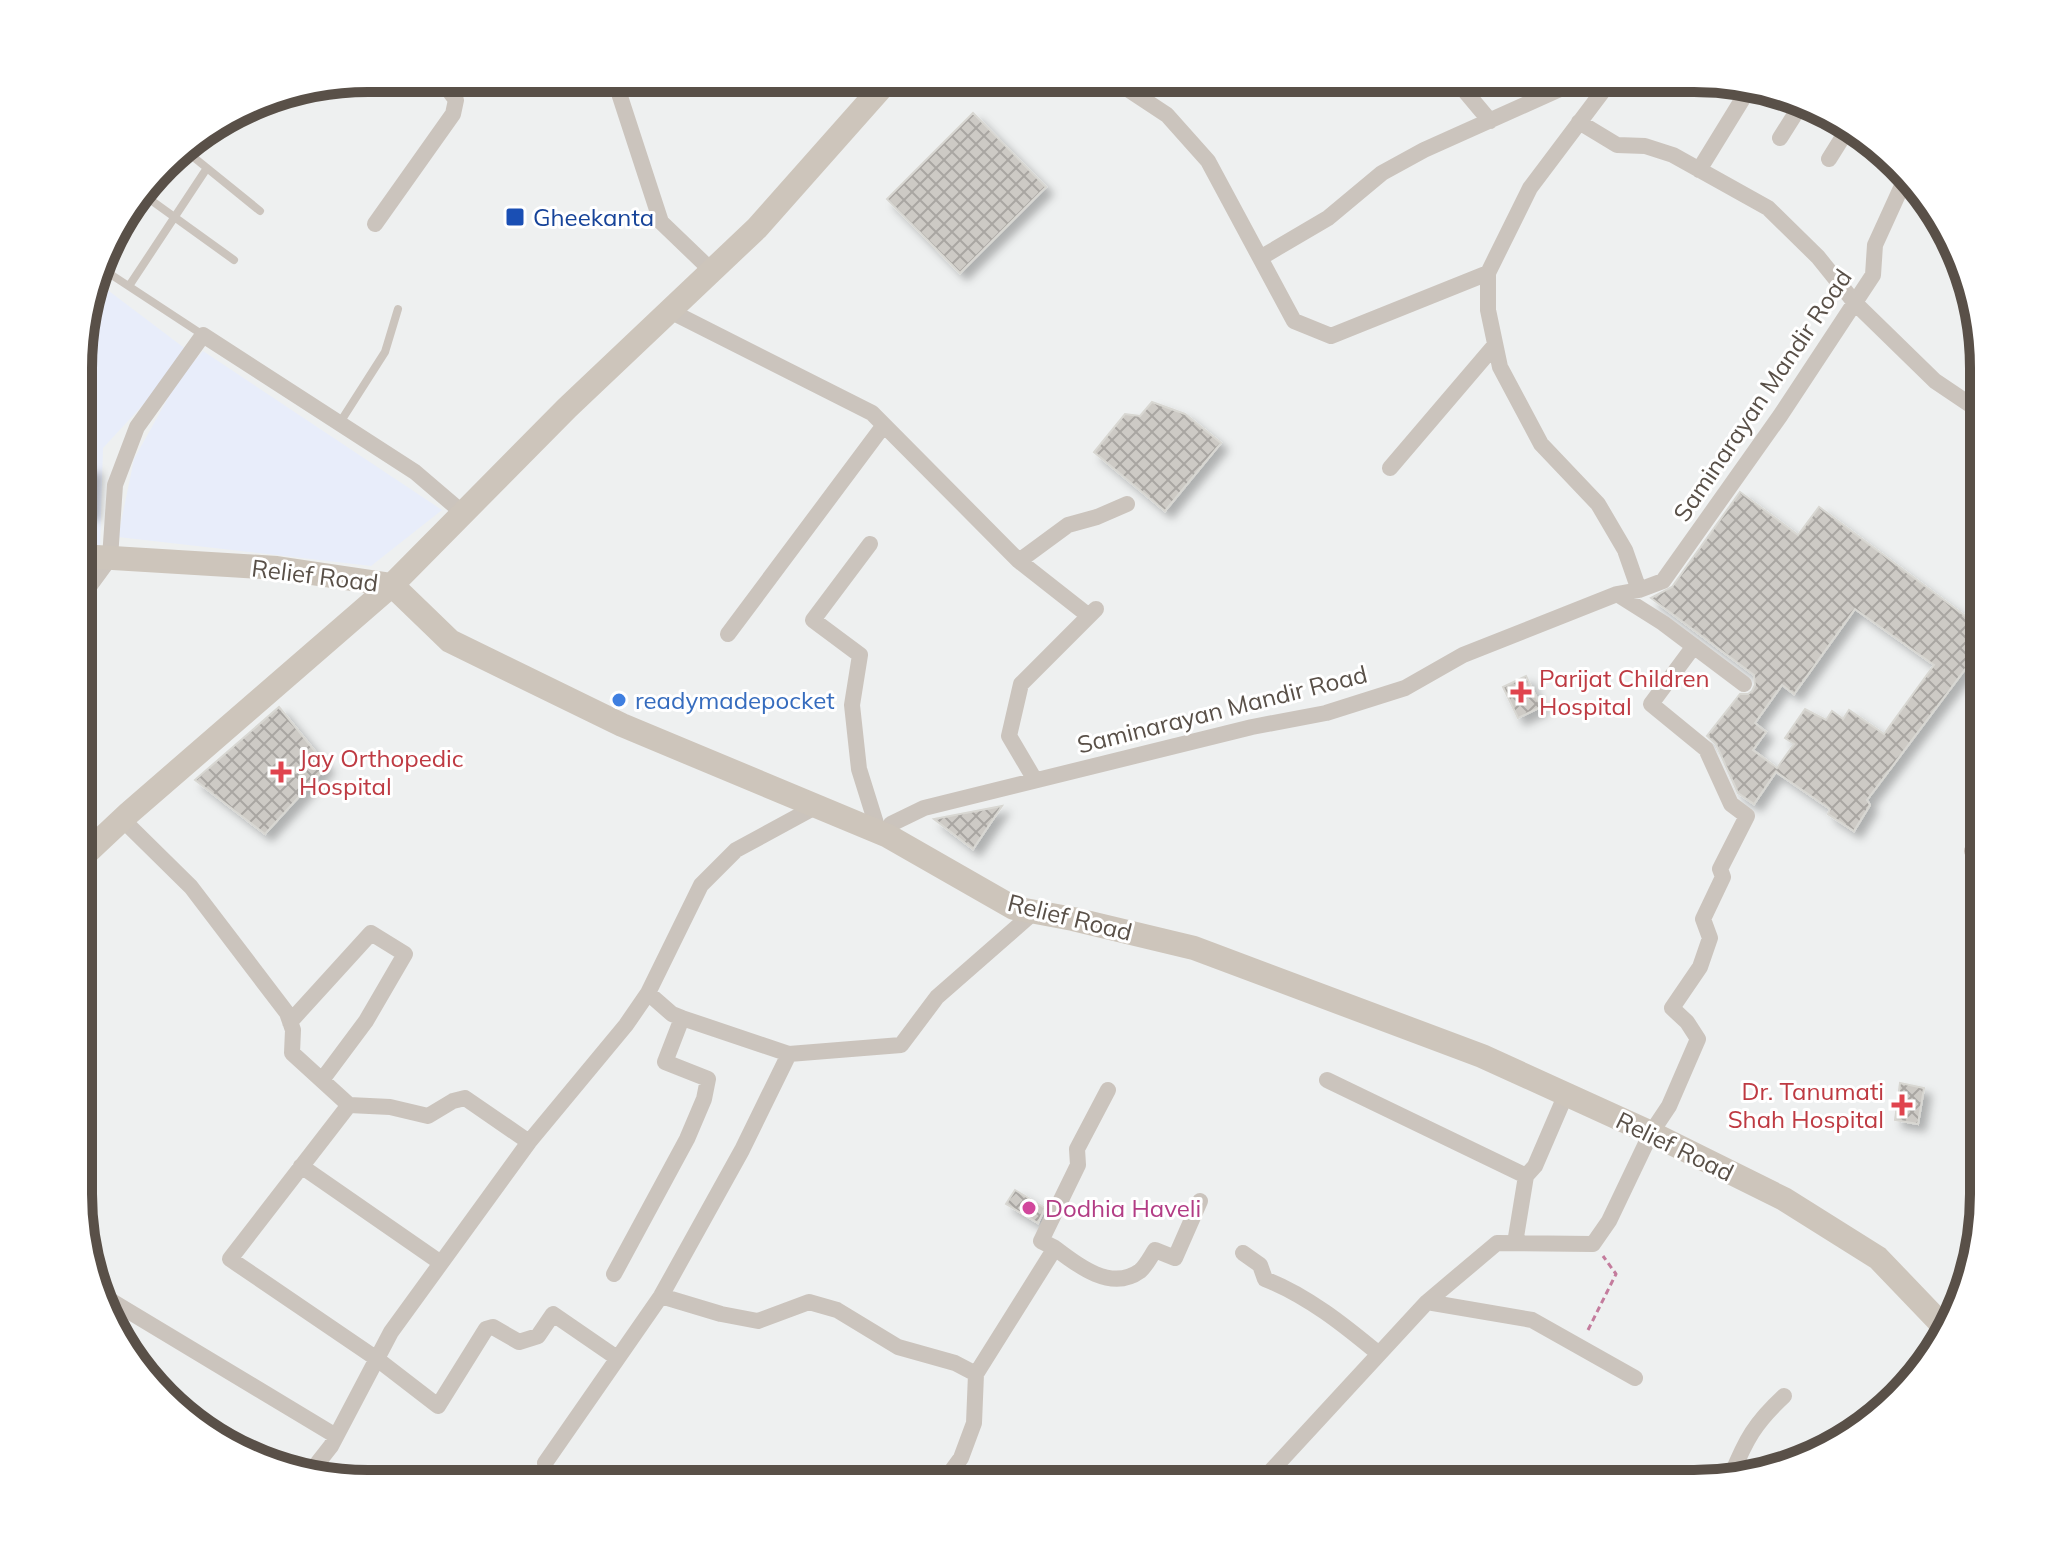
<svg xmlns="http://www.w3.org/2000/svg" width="2062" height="1562" font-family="Mulish,sans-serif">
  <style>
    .commercial { fill: #e8edfa }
    .building { fill: url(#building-cross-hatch); stroke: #d8d7d2; stroke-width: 2; fill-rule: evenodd; filter: url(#shadow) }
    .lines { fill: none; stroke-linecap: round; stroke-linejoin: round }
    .path { stroke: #c47c9d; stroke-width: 3; stroke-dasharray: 6 4; stroke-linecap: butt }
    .lane { stroke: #cbc4bd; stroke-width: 8 }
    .street { stroke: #cbc4bd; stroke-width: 16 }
    .secondary { stroke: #cdc5bb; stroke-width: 24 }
    .transit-dot { fill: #1a4fb4; stroke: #fff; stroke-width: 3 }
    .health-dot { fill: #e0444e; stroke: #fff; stroke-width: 3 }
    .shop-dot { fill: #3f7fe0; stroke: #fff; stroke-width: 3 }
    .hotel-dot { fill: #d1479c; stroke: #fff; stroke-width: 3 }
    .labels { text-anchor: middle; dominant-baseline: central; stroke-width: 6; stroke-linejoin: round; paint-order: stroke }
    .transit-label { font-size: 24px; fill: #164399; stroke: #fff; text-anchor: start }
    .street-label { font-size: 24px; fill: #595048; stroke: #fff }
    .health-label { font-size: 24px; fill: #be3a42; stroke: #fff; text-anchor: start }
    .shop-label { font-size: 24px; fill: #366cbe; stroke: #fff; text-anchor: start }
    .hotel-label { font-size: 24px; fill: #b23c85; stroke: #fff; text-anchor: start }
    .rim { fill: none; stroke: #595048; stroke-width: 10 }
  </style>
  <defs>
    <pattern id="building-cross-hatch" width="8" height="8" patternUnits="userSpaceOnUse" patternTransform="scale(2)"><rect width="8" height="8" fill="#cdcac5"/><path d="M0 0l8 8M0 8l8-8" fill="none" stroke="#a9a6a2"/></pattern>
    <filter id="shadow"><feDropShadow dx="7" dy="7" stdDeviation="4" flood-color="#0004"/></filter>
  </defs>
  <rect width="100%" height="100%" fill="#eef0f0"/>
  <path class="commercial" d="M97 282 191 353 103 448 100 549 80 548 81 329Z
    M203 351 442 510 371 566 118 537 134 459 178 380Z"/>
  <path class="building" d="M973 113 1046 187 960 273 887 199Z
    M1152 402 1185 414 1221 443 1165 511 1094 452 1125 414 1140 416Z
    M80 466 95 467 92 513H80Z
    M1740 492 1798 535 1819 507 1984 630V644L1867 800 1870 805 1854 831 1828 814 1830 809 1776 772 1754 804 1738 793 1716 744 1707 736 1740 694H1748L1752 691 1755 685 1754 675 1651 598 1672 587ZM1855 609 1934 665 1884 734 1849 710 1843 719 1832 711 1826 720 1805 709 1785 738 1794 744 1777 768 1753 750 1766 732 1755 723 1782 685 1794 694Z
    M1526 676 1541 707 1518 718 1503 687Z
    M279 707 327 766 265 834 195 780Z
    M1002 806 973 849 934 819Z
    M1900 1083 1924 1088 1918 1124 1895 1120Z
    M1015 1190 1045 1208 1038 1223 1006 1204Z"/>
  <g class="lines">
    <path class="path" d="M1588 1330 1616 1274 1603 1256"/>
    <path class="lane" d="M181 147 260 211
      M192 156 215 128
      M141 193 234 260
      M101 268 203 335
      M129 286 207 168
      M339 424 385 352 398 309"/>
    <path class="street" d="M614 78 661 222 712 271
      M1111 78 1167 115 1208 161 1294 321 1331 336 1488 273
      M1454 78 1490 121
      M1612 79 1530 188 1488 273V310L1500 367 1541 444 1598 504 1625 550 1639 590
      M1579 122 1617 145 1645 146 1673 155 1768 208 1818 257 1855 303 1935 381 1984 414
      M1780 138 1804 100
      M1829 159 1849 127
      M1699 170 1750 87
      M375 224 453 114 456 100 444 84 436 78
      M1260 258 1328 218 1382 173 1424 150 1569 85 1605 88
      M670 311 872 413 1019 561 1089 616
      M1390 468 1495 345
      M870 544 813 620 860 655 852 705 859 769 879 833
      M1019 561 1068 525 1097 517 1127 504
      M1617 594 1663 623 1744 684
      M80 599 110 558 115 485 137 427 203 335 415 472 463 513
      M728 634 884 425
      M1035 780 1009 736 1021 684 1096 609
      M122 819 191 887 287 1013 293 1030 292 1053 349 1105 390 1107 428 1116 453 1101 465 1098 529 1142
      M888 836 891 824 924 808 1252 727 1326 713 1405 688 1463 655 1617 594 1639 590 1663 581 1780 416 1873 275 1875 245 1906 177
      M1972 851 1984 863
      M648 993 672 1014 682 1018 789 1054 901 1045 937 997 1034 912
      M290 1022 371 933 405 954 366 1021 322 1080
      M1327 1080 1526 1176
      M349 1105 230 1259 377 1359 438 1406 486 1329 493 1327 519 1342 538 1336 553 1314 617 1358
      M301 1166 441 1263
      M1515 1243 1526 1176 1535 1166 1566 1094
      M1055 1248C1077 1265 1111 1292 1140 1271 1146 1266 1151 1256 1155 1250L1175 1258 1200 1201
      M1243 1253 1260 1265 1265 1279C1308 1296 1344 1325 1379 1354
      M614 1274 687 1139 704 1099 708 1079 665 1062 682 1018
      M100 1294 336 1436
      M661 1296 721 1314 758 1321 809 1302 837 1310 898 1347 955 1363 976 1374
      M1427 1302 1532 1320 1635 1378
      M545 1463 661 1296 742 1150 789 1054
      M309 1474 331 1446 391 1332 529 1142 626 1025 648 993 701 885 736 850 817 806
      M1731 1476C1746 1439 1755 1423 1784 1396
      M942 1484 961 1458 974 1423 976 1374 1055 1248 1041 1241 1078 1165 1077 1149 1108 1090
      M1259 1484 1427 1302 1497 1243 1593 1244 1609 1221 1651 1133 1669 1106 1698 1039 1687 1022 1672 1008 1700 967 1710 938 1703 919 1723 877 1720 869 1747 816 1731 804 1706 749 1651 704 1694 646"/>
    <path class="secondary" d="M80 556 277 568 392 585 450 641 622 725 888 836 1014 908 1073 919 1194 948 1482 1056 1651 1133 1784 1199 1878 1258 1947 1330
      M79 860 129 813 392 585 567 408 757 228 890 78"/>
  </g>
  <rect class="transit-dot" x="505" y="207" width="20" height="20" rx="4"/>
  <g class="health-dot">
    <path d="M1517 680h8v8h8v8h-8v8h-8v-8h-8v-8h8z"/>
    <path d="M277 760h8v8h8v8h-8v8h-8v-8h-8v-8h8z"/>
    <path d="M1898 1093h8v8h8v8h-8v8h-8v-8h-8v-8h8z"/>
  </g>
  <circle class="shop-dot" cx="619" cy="700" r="8"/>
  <circle class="hotel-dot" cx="1029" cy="1208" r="8"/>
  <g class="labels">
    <g class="transit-label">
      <text x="533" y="217">Gheekanta</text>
    </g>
    <g class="street-label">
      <text transform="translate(1762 395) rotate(-56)">Saminarayan Mandir Road</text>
      <text transform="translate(315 575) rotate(7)">Relief Road</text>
      <text transform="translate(1222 709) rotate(-14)">Saminarayan Mandir Road</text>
      <text transform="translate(1070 917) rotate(14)">Relief Road</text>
      <text transform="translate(1675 1146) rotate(26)">Relief Road</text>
    </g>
    <g class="health-label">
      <text x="1539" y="678">Parijat Children<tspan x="1539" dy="28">Hospital</tspan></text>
      <text x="299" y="758">Jay Orthopedic<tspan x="299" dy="28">Hospital</tspan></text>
      <text x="1884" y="1091" text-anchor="end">Dr. Tanumati<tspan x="1884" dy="28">Shah Hospital</tspan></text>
    </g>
    <g class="shop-label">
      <text x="635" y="700">readymadepocket</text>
    </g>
    <g class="hotel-label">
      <text x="1045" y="1208">Dodhia Haveli</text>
    </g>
  </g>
  <path d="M0 0H2062V1562H0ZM368 92H1694A276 276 0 0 1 1970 368V1194A276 276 0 0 1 1694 1470H368A276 276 0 0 1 92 1194V368A276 276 0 0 1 368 92Z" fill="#fff" fill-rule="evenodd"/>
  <path class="rim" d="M368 92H1694A276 276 0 0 1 1970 368V1194A276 276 0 0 1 1694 1470H368A276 276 0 0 1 92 1194V368A276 276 0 0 1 368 92Z"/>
</svg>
